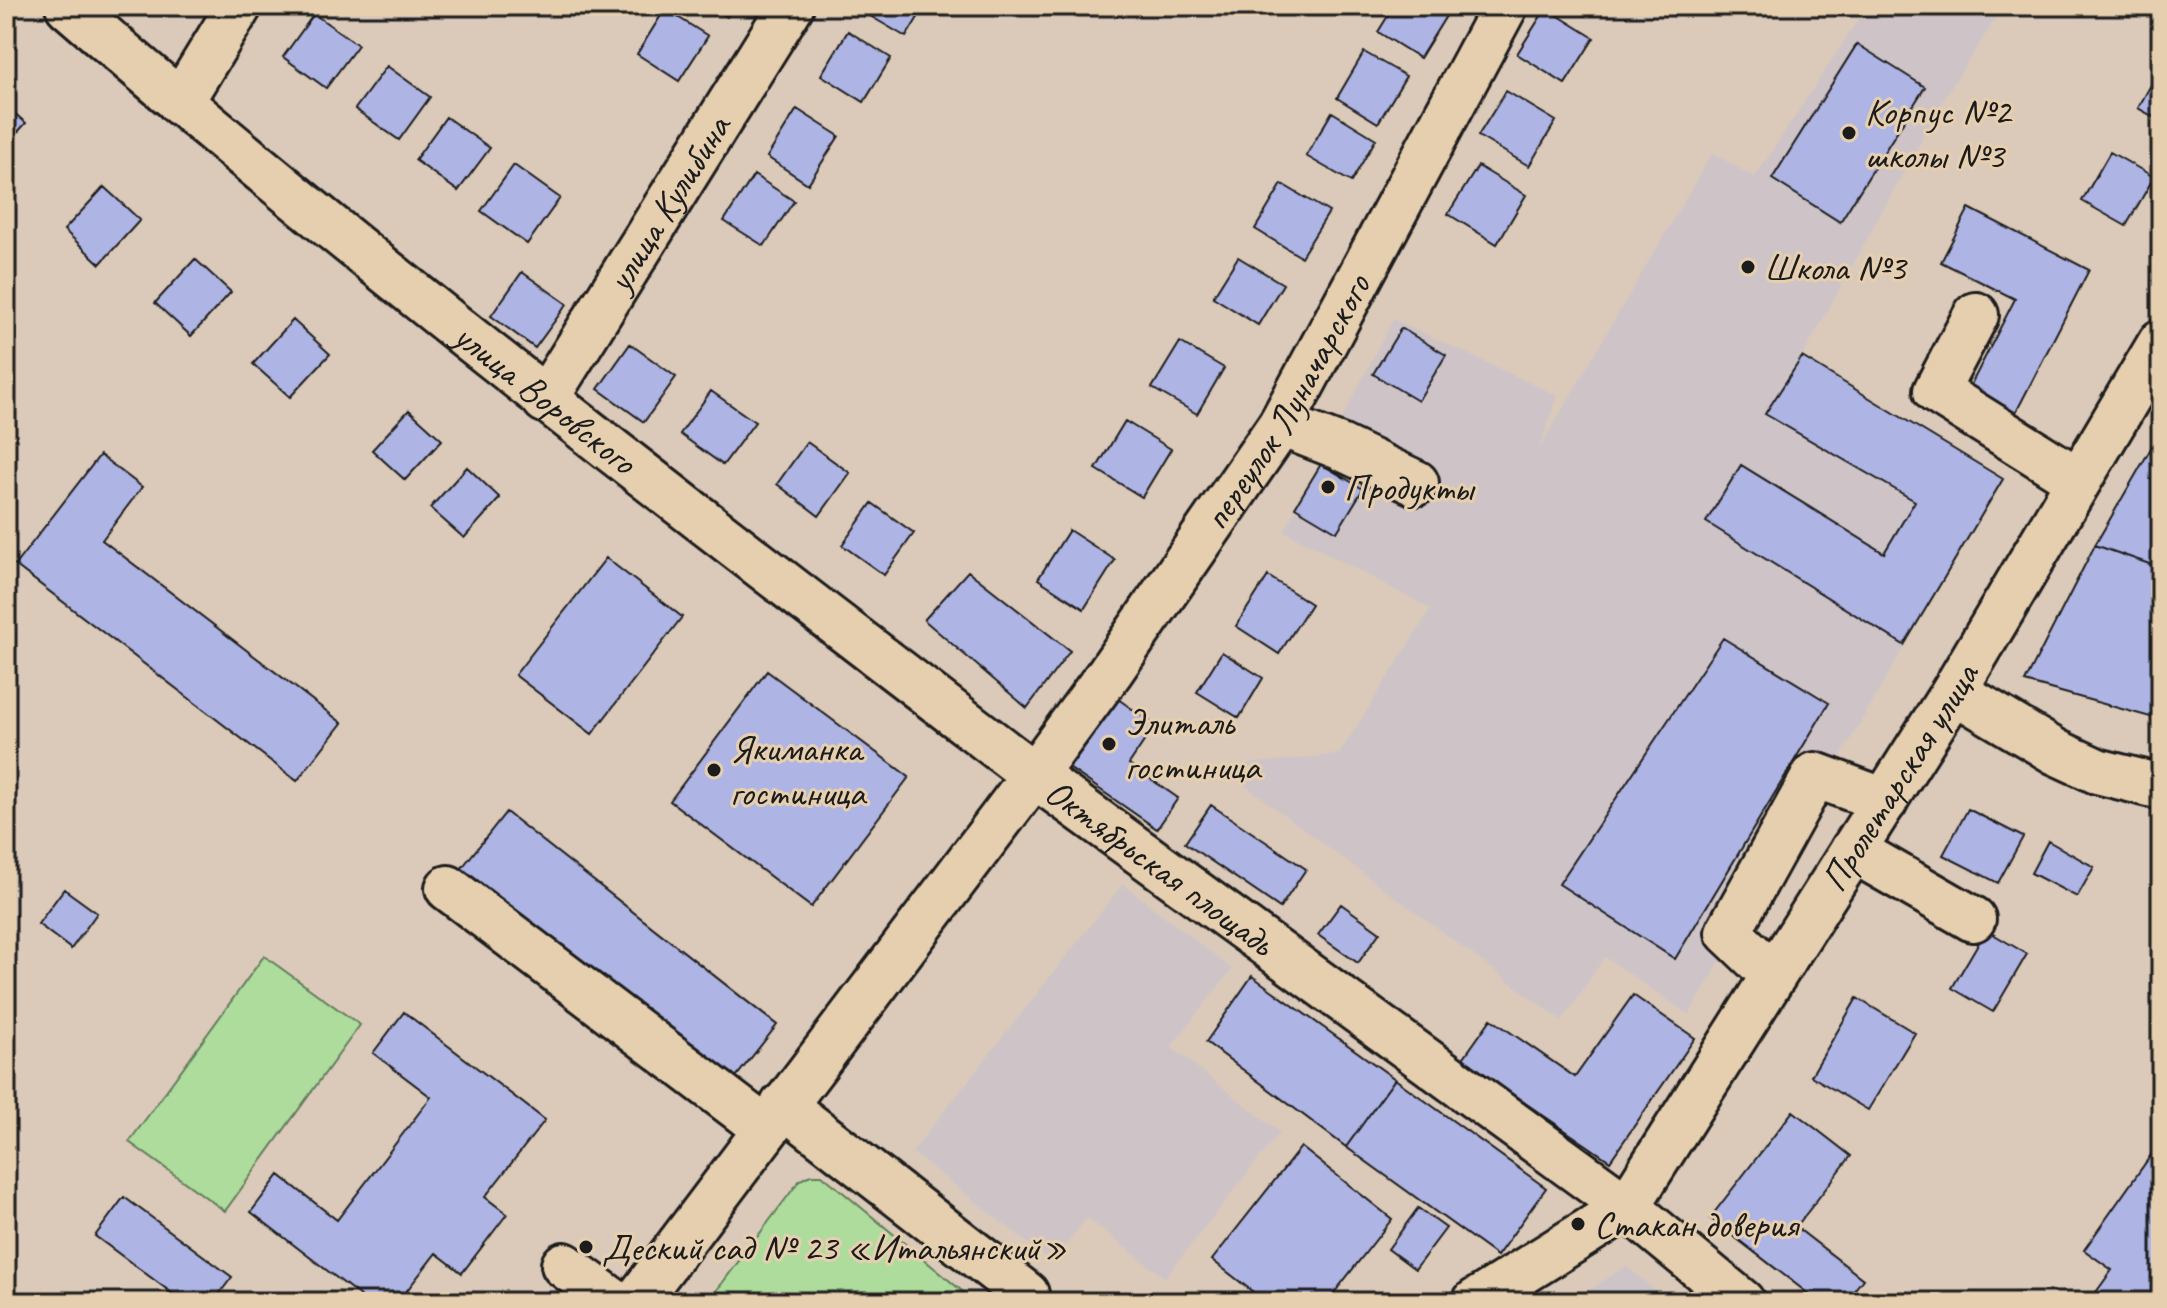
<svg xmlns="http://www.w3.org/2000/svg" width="2167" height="1308" font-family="Caveat,sans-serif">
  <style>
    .built { fill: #cec4c7 }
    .green { fill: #addc9c; stroke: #647c5c; stroke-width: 2 }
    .building { fill: #aeb5e5; stroke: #1c1c1c; stroke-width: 2 }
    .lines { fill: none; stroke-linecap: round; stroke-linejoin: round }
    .minor-casing { stroke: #1c1c1c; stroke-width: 50 }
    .major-casing { stroke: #1c1c1c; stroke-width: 50 }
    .minor { stroke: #e6cfaf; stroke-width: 44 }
    .major { stroke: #e6cfaf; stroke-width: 44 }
    .poi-dot { fill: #1c1c1c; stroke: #e6cfaf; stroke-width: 3 }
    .labels { text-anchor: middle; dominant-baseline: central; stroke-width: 6; stroke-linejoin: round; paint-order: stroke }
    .poi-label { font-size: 38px; fill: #1c1c1c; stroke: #e6cfaf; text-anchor: start }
    .street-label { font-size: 38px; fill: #1c1c1c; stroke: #e6cfaf }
  </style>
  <rect width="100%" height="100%" fill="#dbcaba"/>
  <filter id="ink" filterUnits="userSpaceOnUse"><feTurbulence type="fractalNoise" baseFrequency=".0125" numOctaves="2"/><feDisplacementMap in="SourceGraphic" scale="16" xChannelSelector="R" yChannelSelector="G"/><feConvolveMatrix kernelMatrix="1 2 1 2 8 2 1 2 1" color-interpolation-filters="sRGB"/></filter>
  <g filter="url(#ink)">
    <path class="built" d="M1867 6H2004L1948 92 1802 357 2003 479 1689 1015 1605 957 1562 1021 1220 767 1339 754 1431 609 1284 531 1393 319 1558 396 1539 449 1712 153 1755 177Z
      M1123 884 1232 969 1171 1047 1280 1132 1165 1278 1087 1218 1052 1262 912 1152Z
      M1626 1266 1669 1302H1571Z"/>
    <path class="green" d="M264 956 360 1025 225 1211 129 1142Z
      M811 1175H822L968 1296 959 1302H708L800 1180Z"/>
    <path class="building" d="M709 6H734L727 17Z
      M863 6H925L906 37 860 10Z
      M1394 6H1440L1449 11 1420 58 1378 32Z
      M1546 8 1594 38 1565 84 1517 54Z
      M665 9 708 36 679 81 637 54Z
      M314 14 358 45 326 88 283 57Z
      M848 31 891 58 864 102 821 75Z
      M1857 44 1925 87 1840 222 1772 179Z
      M1364 52 1406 76 1378 123 1337 98Z
      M387 66 430 97 399 140 355 109Z
      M2161 67V121L2138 108Z
      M1506 91 1556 121 1529 166 1478 136Z
      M6 106 26 123 6 145Z
      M797 109 839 136 808 184 767 157Z
      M1332 112 1376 139 1351 182 1306 156Z
      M446 117 490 148 458 191 415 160Z
      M2110 152 2154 177 2126 226 2082 201Z
      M514 165 560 198 527 244 481 211Z
      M1478 166 1526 195 1497 244 1448 214Z
      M754 175 794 201 764 246 724 221Z
      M1282 184 1329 212 1301 257 1255 229Z
      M104 187 140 220 100 264 64 230Z
      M1969 208 2089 270 2009 426 1962 402 2015 299 1941 262Z
      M1238 257 1283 284 1258 325 1213 297Z
      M195 259 231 292 191 336 155 303Z
      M522 272 567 304 535 348 491 316Z
      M293 320 330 354 290 397 253 364Z
      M1401 328 1446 355 1418 401 1373 374Z
      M1180 342 1224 368 1197 414 1152 388Z
      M630 344 676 377 644 422 598 389Z
      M1802 357 2003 479 1904 645 1706 522 1741 465 1884 553 1915 501 1765 414Z
      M711 391 755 422 723 465 680 434Z
      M409 410 442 440 405 480 372 450Z
      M1125 421 1171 449 1142 497 1096 469Z
      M2161 431V568L2095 545Z
      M807 442 850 473 819 516 777 484Z
      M100 455 142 487 102 540 342 723 297 781 15 565Z
      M1321 464 1363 489 1337 532 1295 507Z
      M467 467 500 498 464 538 430 508Z
      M872 503 914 533 884 575 842 545Z
      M1069 530 1115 560 1084 609 1038 579Z
      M2095 545 2161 568V720L2025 682Z
      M606 558 682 617 592 734 515 675Z
      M968 571 1070 651 1027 708 924 620Z
      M1268 576 1311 604 1279 654 1236 626Z
      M1723 638 1829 703 1675 959 1559 884Z
      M1222 652 1263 678 1239 718 1197 692Z
      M767 671 909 777 811 907 670 801Z
      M1118 699 1155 725 1129 764 1178 798 1157 829 1069 768Z
      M1211 805 1306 869 1280 908 1185 843Z
      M1968 809 2023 837 1998 883 1943 855Z
      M506 812 777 1025 732 1082 461 869Z
      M2048 841 2094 867 2077 897 2031 873Z
      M64 889 97 913 71 949 38 924Z
      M1341 904 1380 932 1358 963 1318 935Z
      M1986 930 2027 954 1993 1012 1952 988Z
      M1252 976 1395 1079 1346 1147 1206 1042Z
      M1633 995 1695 1038 1610 1161 1462 1060 1491 1019 1575 1077Z
      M1857 998 1915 1033 1868 1110 1811 1076Z
      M404 1012 545 1120 485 1197 507 1214 462 1273 436 1253 398 1302H368L251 1212 279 1175 337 1220 431 1097 373 1053Z
      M1395 1079 1546 1188 1497 1256 1346 1147Z
      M1793 1111 1851 1156 1796 1227 1863 1279 1845 1302H1819L1710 1218Z
      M2161 1141V1302H2089L2112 1270 2084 1250Z
      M1301 1147 1392 1219 1327 1302H1266L1212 1260Z
      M124 1197 232 1277 213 1302H184L95 1236Z
      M1418 1208 1446 1228 1415 1269 1388 1249Z"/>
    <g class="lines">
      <defs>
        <g id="minor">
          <path id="s1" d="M68 6C379 276 707 525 1034 775L1110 672 1281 424 1505 6"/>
          <path d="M180 103 239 6"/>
          <path d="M1976 315 1936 391 2078 480"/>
          <path id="s2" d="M545 400 791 6"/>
          <path d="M1281 424 1340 447 1416 483"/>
          <path d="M1954 691 2056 752 2097 771 2161 787"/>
          <path d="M1853 850 1973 919"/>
          <path d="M448 888 766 1129"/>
          <path d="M1773 975 1728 932 1815 775 1885 801"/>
          <path d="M783 1105 1026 1294"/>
          <path d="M1627 1207 1742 1302"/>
          <path d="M564 1265 614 1302"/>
        </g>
        <g id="major">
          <path id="s3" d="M636 1302 1034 775 1627 1207"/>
          <path id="s4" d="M1475 1302 1627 1207 1954 691 2161 342"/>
        </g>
      </defs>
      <use href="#minor" class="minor-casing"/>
      <use href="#major" class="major-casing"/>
      <use href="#minor" class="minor"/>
      <use href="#major" class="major"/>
    </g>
  </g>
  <g class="poi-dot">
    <circle cx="1849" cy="133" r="8"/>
    <circle cx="1748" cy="267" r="8"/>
    <circle cx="1328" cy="487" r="8"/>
    <circle cx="1109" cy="744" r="8"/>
    <circle cx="714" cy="770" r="8"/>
    <circle cx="1578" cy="1224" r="8"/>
    <circle cx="586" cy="1247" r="8"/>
  </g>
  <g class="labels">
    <g class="poi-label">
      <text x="1865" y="111">Корпус №2<tspan x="1865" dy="44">школы №3</tspan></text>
      <text x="1764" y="267">Школа №3</text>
      <text x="1344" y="487">Продукты</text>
      <text x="1125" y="722">Элиталь<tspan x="1125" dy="44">гостиница</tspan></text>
      <text x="730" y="748">Якиманка<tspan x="730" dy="44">гостиница</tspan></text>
      <text x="1594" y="1224">Стакан доверия</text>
      <text x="602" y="1247">Деский сад № 23 «Итальянский»</text>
    </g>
    <g class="street-label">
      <text stroke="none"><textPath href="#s2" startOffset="232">улица Кулибина</textPath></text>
      <text stroke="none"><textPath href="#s1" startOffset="618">улица Воровского</textPath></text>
      <text stroke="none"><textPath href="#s1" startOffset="1686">переулок Луначарского</textPath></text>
      <text stroke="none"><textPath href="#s4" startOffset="688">Пролетарская улица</textPath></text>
      <text stroke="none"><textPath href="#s3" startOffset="816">Октябрьская площадь</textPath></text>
    </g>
  </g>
  <rect width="2167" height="1308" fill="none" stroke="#e6cfaf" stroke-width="32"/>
  <rect x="16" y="16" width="2135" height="1276" fill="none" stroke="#1c1c1c" stroke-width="3" filter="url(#ink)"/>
</svg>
